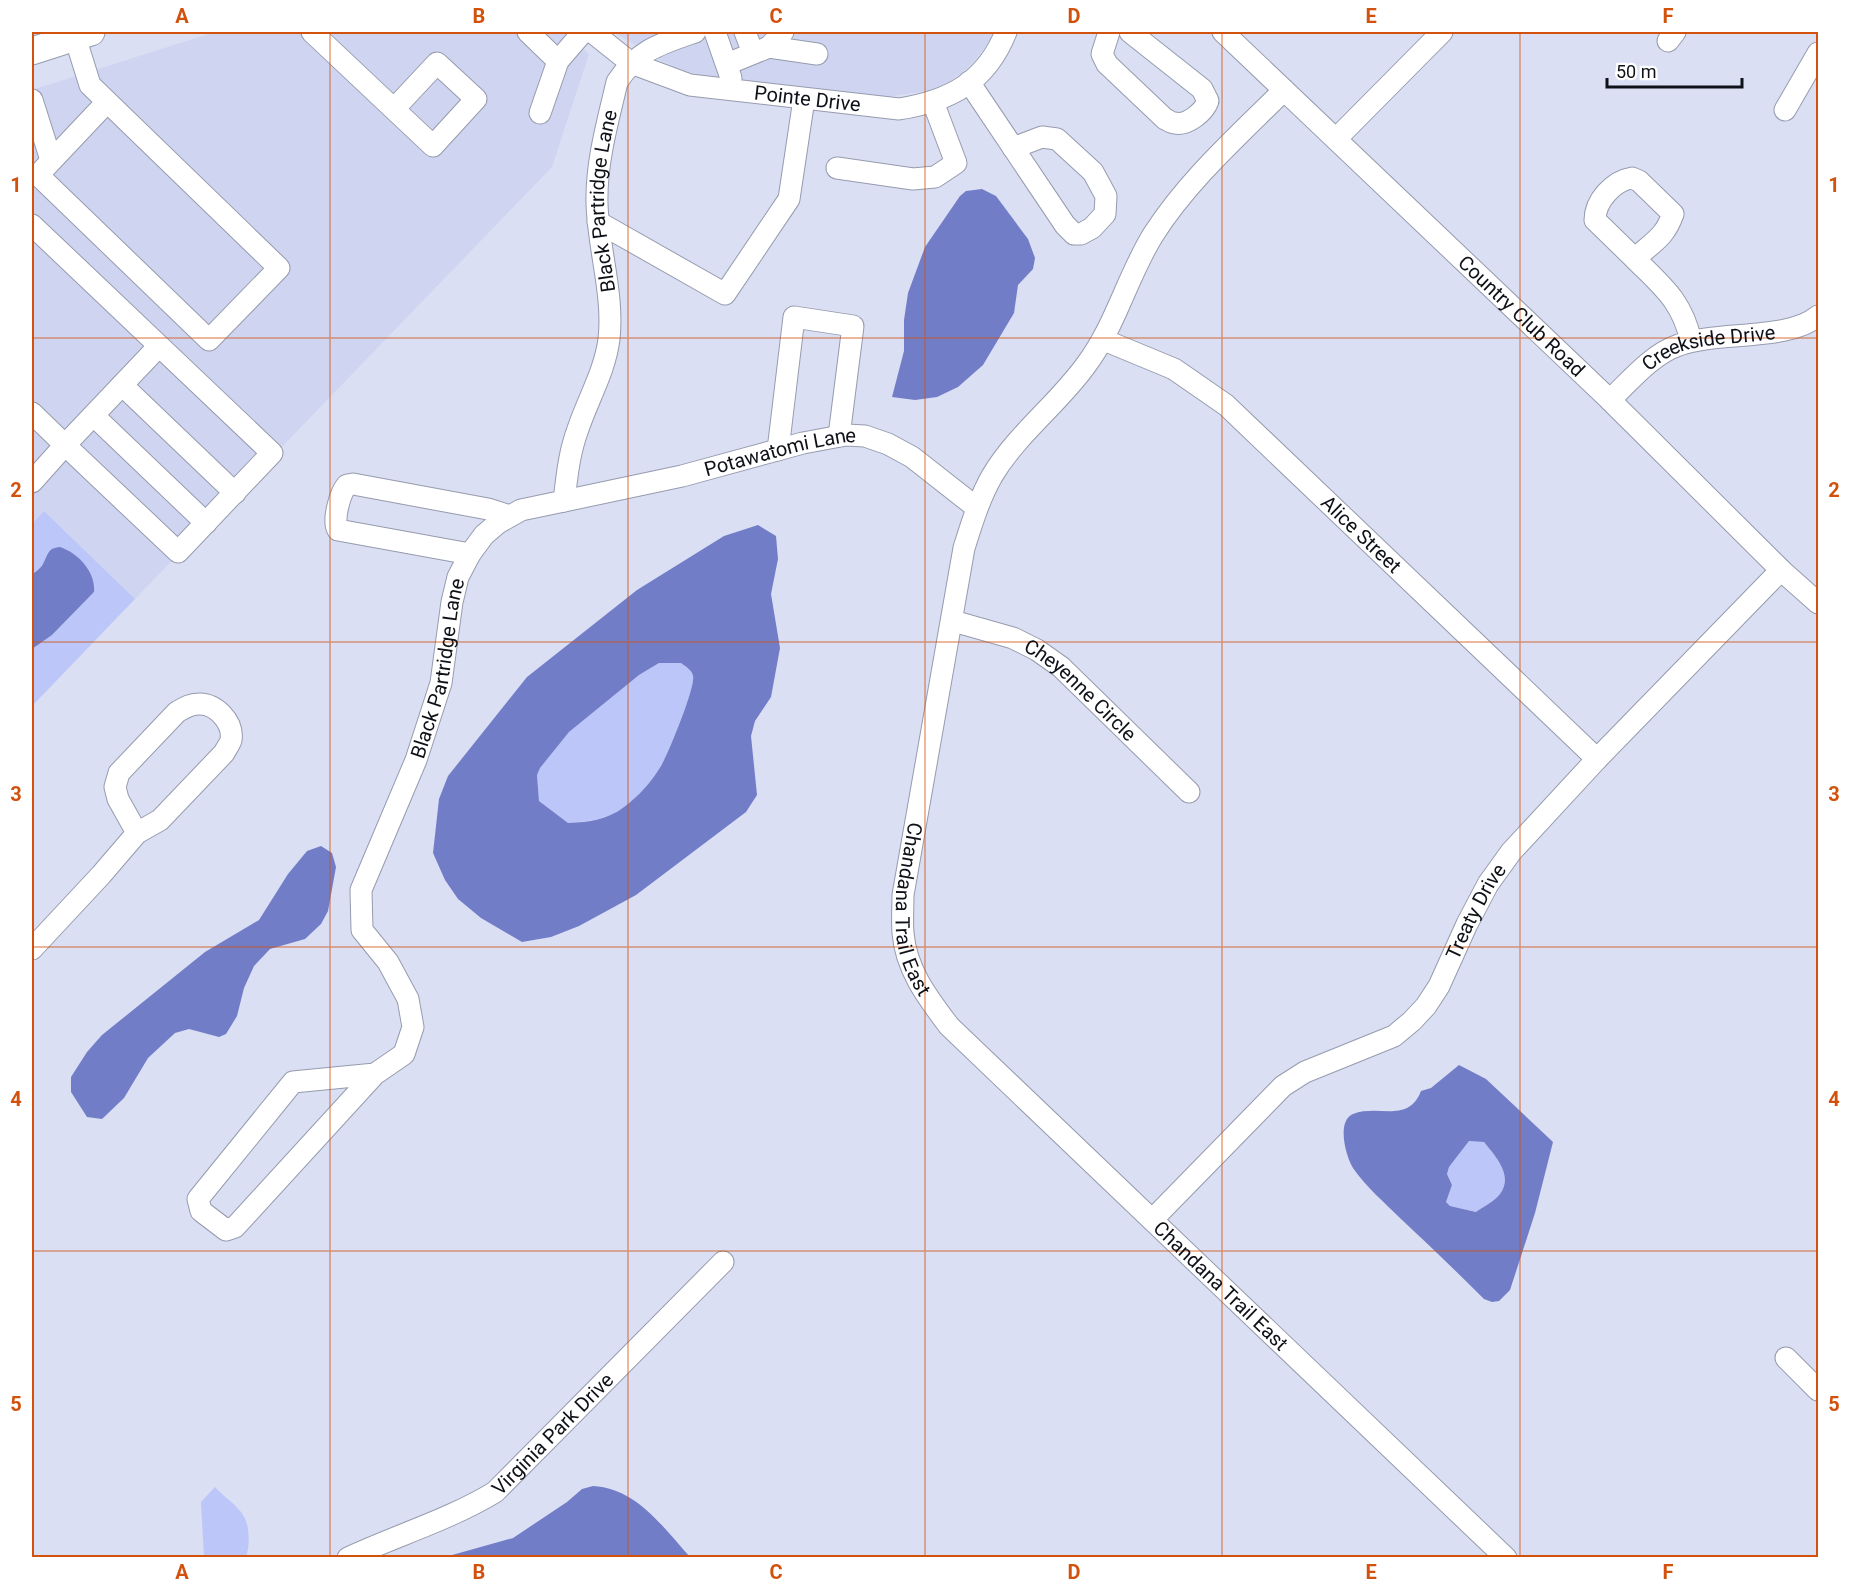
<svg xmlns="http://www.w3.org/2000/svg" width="1850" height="1589" font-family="Roboto,sans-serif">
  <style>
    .built { fill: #cfd5f1 }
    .green { fill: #bcc6f8 }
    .water { fill: #727dc8; fill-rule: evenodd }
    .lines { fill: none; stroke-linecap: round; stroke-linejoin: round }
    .minor-casing { stroke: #969bae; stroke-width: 23 }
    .major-casing { stroke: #969bae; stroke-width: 29 }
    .minor { stroke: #fff; stroke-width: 21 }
    .major { stroke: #fff; stroke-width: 27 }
    .grid { fill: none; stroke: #d2520d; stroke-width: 1.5; stroke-opacity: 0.55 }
    .labels { text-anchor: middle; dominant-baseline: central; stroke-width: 4.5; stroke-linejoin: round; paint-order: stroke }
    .street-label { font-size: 20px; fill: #0f1118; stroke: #fff }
    .neatline { fill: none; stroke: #d2520d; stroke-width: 2 }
    .grid-label { font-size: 20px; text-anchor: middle; font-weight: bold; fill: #d2520d }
  </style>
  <rect width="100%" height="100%" fill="#dadff3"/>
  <path class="built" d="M215 32H564L589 54 552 167 135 599 44 511 32 524V90Z
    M614 32H994L990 40 976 59 963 72 945 84 927 91 885 97 702 76 677 68 654 57Z"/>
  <path class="green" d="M44 511 135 599 32 706V649L52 635 94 592C91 569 85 565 68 550L48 552 43 565 32 575V524Z
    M659 663H681C685 666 692 670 693 676 696 686 668 754 661 766 652 781 639 796 624 807 607 820 589 821 568 823L539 801 537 775 540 768 569 732 639 675Z
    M1469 1141 1484 1142C1495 1156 1514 1175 1500 1194 1495 1201 1483 1207 1477 1212L1450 1206 1446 1202 1452 1185 1447 1174 1449 1167Z
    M215 1487C223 1496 237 1505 243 1515 250 1525 250 1546 246 1557H204L201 1502Z"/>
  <path class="water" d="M982 189 996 196 1028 239 1035 258 1033 269 1018 285 1014 313 983 365 958 387 937 397 915 400 892 397 904 351V320L908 293 925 247 960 196 966 191Z
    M758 525 776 536 778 559 771 594 780 648 771 697 755 721 751 736 757 795 746 812 636 895 579 926 551 937 522 942 481 918 458 899 445 880 433 853 439 799 448 776 527 677 637 590 724 536ZM659 663H681C685 666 692 670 693 676 696 686 668 754 661 766 652 781 639 796 624 807 607 820 589 822 568 823L539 801 537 775 540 768 569 732 639 675Z
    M60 547C78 553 96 572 94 592L52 635 32 649V575C35 572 41 568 43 564 48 555 47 548 60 547Z
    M321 846 332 853 336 867 328 911 321 924 305 939 270 949 254 966 244 988 237 1016 226 1034 219 1037 189 1029 175 1033 148 1058 124 1098 102 1119 87 1117 71 1092V1077L87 1052 102 1035 205 952 259 920 288 874 307 851Z
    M1459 1065 1486 1079 1553 1142 1535 1213 1510 1290 1499 1301 1492 1302 1484 1299C1457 1272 1429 1245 1401 1219 1385 1203 1366 1187 1353 1168 1346 1157 1336 1121 1353 1114 1379 1104 1408 1124 1421 1091L1431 1088ZM1469 1141 1484 1142C1495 1156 1514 1175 1500 1194 1495 1201 1483 1207 1476 1212L1450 1206 1446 1202 1452 1185 1447 1174 1449 1167Z
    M593 1486C636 1488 663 1527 690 1557H445L513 1538 567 1502 582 1489Z"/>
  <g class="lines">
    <defs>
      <g id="minor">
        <path d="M312 32 433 146 476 99 437 63 394 109"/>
        <path d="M528 32 558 61 540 113"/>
        <path id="s1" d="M592 32 631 63 690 85 899 109C950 101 986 82 1006 32"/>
        <path d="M715 32 731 78"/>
        <path d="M745 32 753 53"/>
        <path d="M1109 32 1102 54 1107 64 1165 119C1168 120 1171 123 1175 123 1187 126 1204 112 1208 101L1202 89 1130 32"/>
        <path id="s2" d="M1223 32 1610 400 1781 570 1818 603"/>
        <path d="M75 37 90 85 279 268 209 340 38 175 107 102"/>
        <path d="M1668 41 1675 32"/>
        <path d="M769 47 817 54"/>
        <path d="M558 61 583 32"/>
        <path d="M727 64 769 47 783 32"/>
        <path d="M969 82 1065 225 1074 234H1081L1092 228 1105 214 1106 196 1093 172 1057 139 1042 137 1013 148"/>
        <path id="s3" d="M1284 90C1238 136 1188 180 1153 235 1127 277 1116 325 1086 365 1058 404 1017 434 992 476 979 499 972 523 964 548L903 895C903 907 902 921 903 933 906 970 928 998 949 1026L1506 1558"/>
        <path d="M32 100 51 160"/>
        <path d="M1785 110 1818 53"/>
        <path d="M1336 139 1442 32"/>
        <path d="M837 168 913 179 935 177 956 163 933 102"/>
        <path d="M1632 178 1639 181 1673 214C1664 239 1652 242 1635 259L1595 220C1595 201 1613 181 1632 178Z"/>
        <path d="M598 222 725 294 789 199 804 99"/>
        <path d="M32 225 272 453 178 552 65 445 159 346"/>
        <path d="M1635 259C1663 287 1682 301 1691 341"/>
        <path id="s4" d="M1104 340 1174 369 1226 405 1597 759"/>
        <path d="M122 385 235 493"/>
        <path id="s5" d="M1610 400C1630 381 1652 354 1679 345 1718 331 1788 341 1818 316"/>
        <path d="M32 413 65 445 32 482"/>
        <path d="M94 416 206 523"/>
        <path d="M778 450 794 317 853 326 839 436"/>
        <path id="s6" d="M564 501 682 476 803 443 846 435 865 436 888 444 912 457 977 508"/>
        <path d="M470 554 338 530C332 521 340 493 347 485L353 484 488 509 510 516"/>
        <path id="s7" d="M953 621 1013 638 1037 650 1061 667 1189 792"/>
        <path d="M32 949 101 875 137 833 160 820 224 753C226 749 230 744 231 740 234 722 215 703 199 704 190 704 184 708 177 712L119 773 115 787 118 799 137 833"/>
        <path id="s8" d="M375 1074 235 1227 226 1230 201 1211 198 1199 293 1082 375 1074 404 1054 413 1027 408 999 388 962 362 930 361 890 416 760 441 683 452 602 458 577 470 554 484 535 498 523 521 510 564 501C567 476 569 453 578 429 588 399 605 371 609 339 614 294 598 248 597 203 596 162 608 121 617 82 638 50 660 44 695 32"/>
        <path id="s9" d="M1153 1219 1283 1086 1305 1072 1394 1036 1412 1021 1426 1006 1439 986 1467 924 1488 884 1511 852 1597 759 1781 570"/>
        <path d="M1786 1358 1818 1390"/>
        <path id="s10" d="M348 1558C397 1535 449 1520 495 1492L723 1262"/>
      </g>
      <path id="major" d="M32 51 91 32"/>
    </defs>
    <use href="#minor" class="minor-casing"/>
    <use href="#major" class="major-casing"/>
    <use href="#minor" class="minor"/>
    <use href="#major" class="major"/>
  </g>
  <path class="grid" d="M330 32V1558M628 32V1558M925 32V1558M1222 32V1558M1520 32V1558M32 338H1818M32 642H1818M32 947H1818M32 1251H1818"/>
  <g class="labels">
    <g class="street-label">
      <text stroke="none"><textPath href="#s1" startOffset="231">Pointe Drive</textPath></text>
      <text stroke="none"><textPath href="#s8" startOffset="1485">Black Partridge Lane</textPath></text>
      <text stroke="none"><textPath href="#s2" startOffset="412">Country Club Road</textPath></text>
      <text stroke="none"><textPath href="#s5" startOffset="117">Creekside Drive</textPath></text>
      <text stroke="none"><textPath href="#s6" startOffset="222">Potawatomi Lane</textPath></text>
      <text stroke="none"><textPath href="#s4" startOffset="326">Alice Street</textPath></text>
      <text stroke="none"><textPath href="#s8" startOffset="945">Black Partridge Lane</textPath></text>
      <text stroke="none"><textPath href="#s7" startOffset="148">Cheyenne Circle</textPath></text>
      <text stroke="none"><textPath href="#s3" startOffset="933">Chandana Trail East</textPath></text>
      <text stroke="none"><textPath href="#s9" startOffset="459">Treaty Drive</textPath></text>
      <text stroke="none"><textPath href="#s3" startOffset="1437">Chandana Trail East</textPath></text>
      <text stroke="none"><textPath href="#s10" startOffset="243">Virginia Park Drive</textPath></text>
    </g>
  </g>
  <rect width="1850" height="1589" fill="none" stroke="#ffffff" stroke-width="66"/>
  <path d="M1607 78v9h135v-9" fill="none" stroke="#0f1118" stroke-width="3"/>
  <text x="1616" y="78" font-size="18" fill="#0f1118" stroke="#ffffff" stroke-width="4.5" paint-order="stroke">50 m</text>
  <rect x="33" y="33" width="1784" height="1523" class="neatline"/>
  <g class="grid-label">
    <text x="182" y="23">A</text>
    <text x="479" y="23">B</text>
    <text x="776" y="23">C</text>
    <text x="1074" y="23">D</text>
    <text x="1371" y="23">E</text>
    <text x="1668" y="23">F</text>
    <text x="16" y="192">1</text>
    <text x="1834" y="192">1</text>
    <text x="16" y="497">2</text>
    <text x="1834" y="497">2</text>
    <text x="16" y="801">3</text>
    <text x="1834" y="801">3</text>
    <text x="16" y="1106">4</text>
    <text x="1834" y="1106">4</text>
    <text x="16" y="1411">5</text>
    <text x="1834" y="1411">5</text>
    <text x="182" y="1579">A</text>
    <text x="479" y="1579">B</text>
    <text x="776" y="1579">C</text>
    <text x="1074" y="1579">D</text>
    <text x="1371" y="1579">E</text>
    <text x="1668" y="1579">F</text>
  </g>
</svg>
